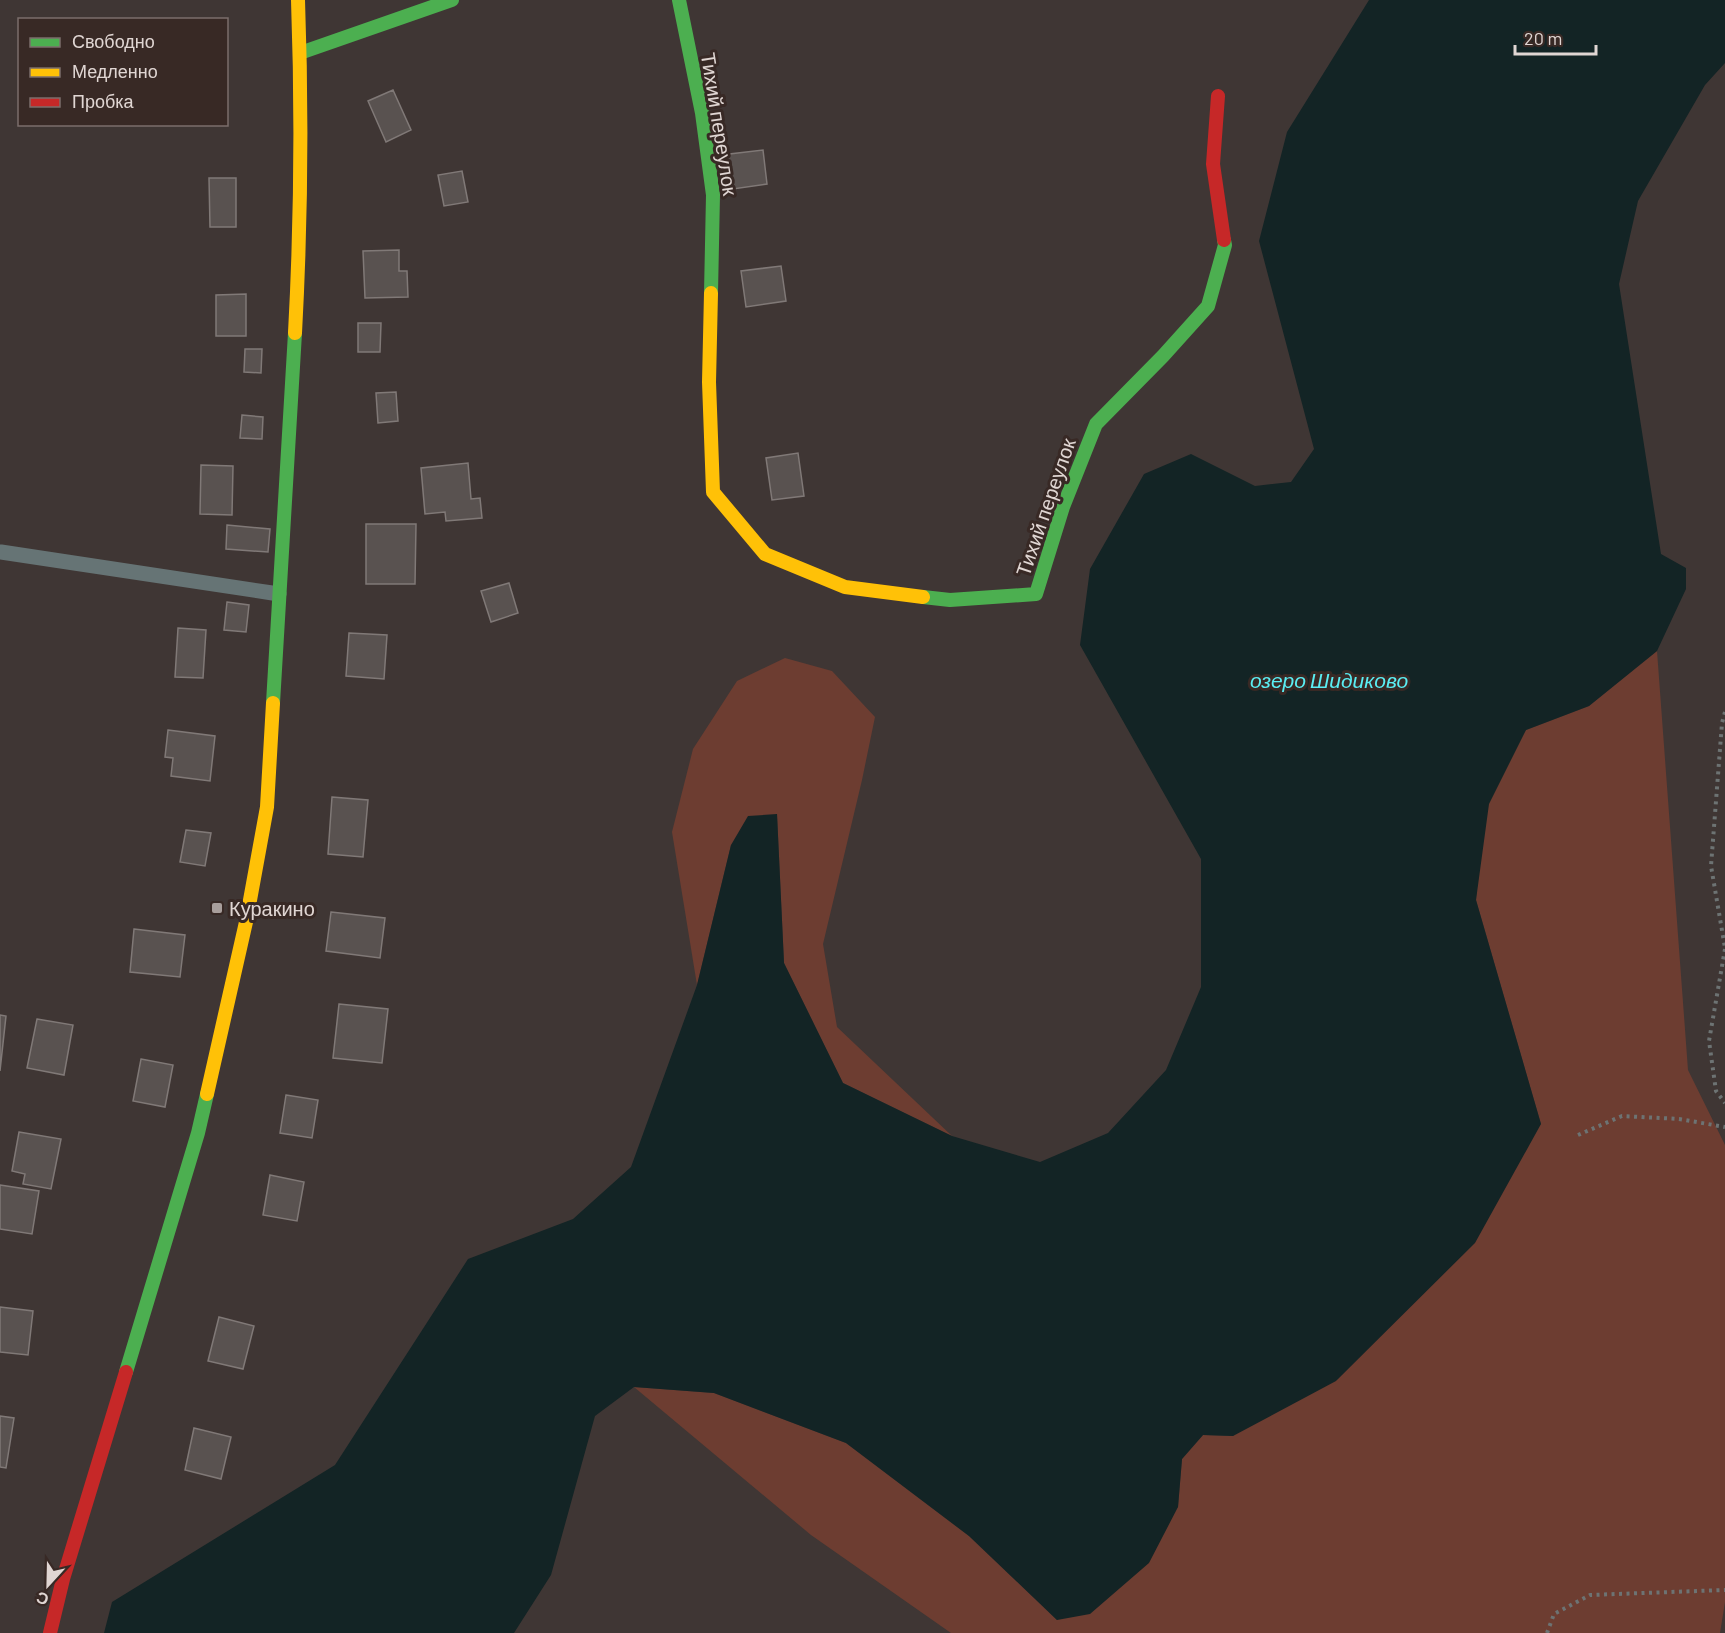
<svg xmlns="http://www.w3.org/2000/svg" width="1725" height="1633" font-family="Barlow,sans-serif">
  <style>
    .green { fill: #6d3d31 }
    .water { fill: #132425 }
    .building { fill: #595250; stroke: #807977; stroke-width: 1.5 }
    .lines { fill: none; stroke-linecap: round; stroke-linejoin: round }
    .path { stroke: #6d7373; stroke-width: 4; stroke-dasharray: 3 4.5; stroke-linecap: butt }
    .lane { stroke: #667475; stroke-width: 15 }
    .fast { stroke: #4caf50; stroke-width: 14 }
    .slow { stroke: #ffc107; stroke-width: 14 }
    .jam { stroke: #c62828; stroke-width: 14 }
    .poi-dot { fill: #a89e9b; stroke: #382925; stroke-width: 2 }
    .labels { text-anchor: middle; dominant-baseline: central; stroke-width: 6; stroke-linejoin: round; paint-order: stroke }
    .street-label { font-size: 20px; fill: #e0d6d3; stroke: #382925 }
    .poi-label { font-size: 20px; fill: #e0d6d3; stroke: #382925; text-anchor: start }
    .water-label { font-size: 21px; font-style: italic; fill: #5aeef3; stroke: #382925 }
  </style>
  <rect width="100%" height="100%" fill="#3f3634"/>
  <path class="green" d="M1657 651 1688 1070 1725 1145V1602L1720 1633H951L811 1535 634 1387 714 1393 846 1443 969 1536 1057 1620 1178 1507 1182 1459 1203 1435 1233 1436 1541 1124 1476 900 1483 789 1526 730 1589 706Z
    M785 658 832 671 875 717 862 780 823 944 837 1027 952 1136 843 1083 784 963 777 814 731 845 697 985 672 832 693 749 737 681Z"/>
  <path class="water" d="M1369 0H1725V63L1705 85 1638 201 1619 284 1661 554 1686 568V589L1657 651 1589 706 1526 730 1489 804 1476 900 1541 1124 1475 1243 1336 1381 1233 1436 1203 1435 1182 1459 1178 1507 1149 1563 1090 1614 1057 1620 969 1536 846 1443 714 1393 634 1387 595 1416 551 1575 514 1633H104L112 1602 335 1465 468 1259 573 1219 631 1167 697 985 731 845 748 816 777 814 784 963 843 1083 952 1136 1040 1162 1108 1133 1166 1070 1201 987V859L1080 645 1090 569 1144 474 1191 454 1255 486 1291 482 1314 449 1259 241 1287 132Z"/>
  <path class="building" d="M393 90 411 130 386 142 368 101Z
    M763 150 767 184 726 190 721 155Z
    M462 171 468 202 444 206 438 175Z
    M209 178H236V227H210Z
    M399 250V271H407L408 297 365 298 363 251Z
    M781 266 786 301 746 307 741 271Z
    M246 294V336H216V295Z
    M358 323H381L380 352H358Z
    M245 349H262L261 373 244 372Z
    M396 392 398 421 378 423 376 393Z
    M242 415 263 417 262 439 240 438Z
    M798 453 804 496 772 500 766 458Z
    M468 463 471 499 480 498 482 518 446 521 445 512 425 514 421 468Z
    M201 465 233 466 232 515 200 514Z
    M366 524H416L415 584H366Z
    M227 525 270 529 268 552 226 549Z
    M509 583 518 613 491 622 481 591Z
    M227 602 249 605 246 632 224 630Z
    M178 628 206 630 203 678 175 677Z
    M349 633 387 635 384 679 346 676Z
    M168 730 215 736 210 781 171 776 173 758 165 757Z
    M332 797 368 800 363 857 328 854Z
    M186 830 211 833 205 866 180 862Z
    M331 912 385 918 380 958 326 951Z
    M134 929 185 935 180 977 130 972Z
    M339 1004 388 1009 382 1063 333 1058Z
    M0 1015 6 1016 0 1071Z
    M37 1019 73 1025 64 1075 27 1068Z
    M141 1059 173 1065 165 1107 133 1101Z
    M286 1095 318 1100 312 1138 280 1133Z
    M19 1132 61 1139 51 1189 23 1184 25 1174 12 1171Z
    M270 1175 304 1182 297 1221 263 1215Z
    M0 1185 39 1191 32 1234 0 1229Z
    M0 1307 33 1311 28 1355 0 1352Z
    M219 1317 254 1326 243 1369 208 1361Z
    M0 1416 14 1418 6 1468 0 1467Z
    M194 1428 231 1437 221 1479 185 1470Z"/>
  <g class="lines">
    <path class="path" d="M1725 712 1722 723 1711 866 1725 948
      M1725 949 1709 1041 1716 1091 1725 1103
      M1578 1135 1622 1116 1679 1119 1725 1127
      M1547 1633 1554 1614 1590 1595 1725 1590"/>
    <path class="lane" d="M1 552 279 594"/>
    <path class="fast" d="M679 0 702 113 713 195 711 293
      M300 53 452 0
      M923 597 950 600 1036 594 1063 507 1096 424 1163 356 1208 306 1225 245 1224 240
      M273 703 295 333
      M126 1372 198 1133 207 1094"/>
    <path class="slow" d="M711 293 709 382 713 492 765 554 845 587 923 597
      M295 333C301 222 302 110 298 0
      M207 1094 246 922 267 807 273 703"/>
    <path class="jam" d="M1218 96 1213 164 1224 240
      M50 1633 63 1579 126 1372"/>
  </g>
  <rect class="poi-dot" x="211" y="902" width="12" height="12" rx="3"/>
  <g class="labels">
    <g class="street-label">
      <text transform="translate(720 124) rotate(81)">Тихий переулок</text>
      <text transform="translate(1045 507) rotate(-71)">Тихий переулок</text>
    </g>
    <g class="poi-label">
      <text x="229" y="908">Куракино</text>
    </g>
    <g class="water-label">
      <text x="1329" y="679">озеро Шидиково</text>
    </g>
  </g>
  <rect x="18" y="18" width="210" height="108" fill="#382925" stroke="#7b6e6b" stroke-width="1.5"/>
  <rect x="30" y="38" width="30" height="9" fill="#4caf50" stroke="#7b6e6b" stroke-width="1.5"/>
  <text x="72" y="48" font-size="18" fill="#e0d6d3">Свободно</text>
  <rect x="30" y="68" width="30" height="9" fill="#ffc107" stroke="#7b6e6b" stroke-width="1.5"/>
  <text x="72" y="78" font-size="18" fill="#e0d6d3">Медленно</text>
  <rect x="30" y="98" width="30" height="9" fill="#c62828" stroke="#7b6e6b" stroke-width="1.5"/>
  <text x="72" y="108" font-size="18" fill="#e0d6d3">Пробка</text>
  <g transform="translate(48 1585) rotate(202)" stroke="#382925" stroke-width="4.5" paint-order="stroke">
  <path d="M0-4.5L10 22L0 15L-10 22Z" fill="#e0d6d3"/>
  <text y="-9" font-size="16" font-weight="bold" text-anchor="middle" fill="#e0d6d3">С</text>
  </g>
  <path d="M1515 45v9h81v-9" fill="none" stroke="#e0d6d3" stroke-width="3"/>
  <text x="1524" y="45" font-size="18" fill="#e0d6d3" stroke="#382925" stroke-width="4.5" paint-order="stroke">20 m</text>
</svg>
